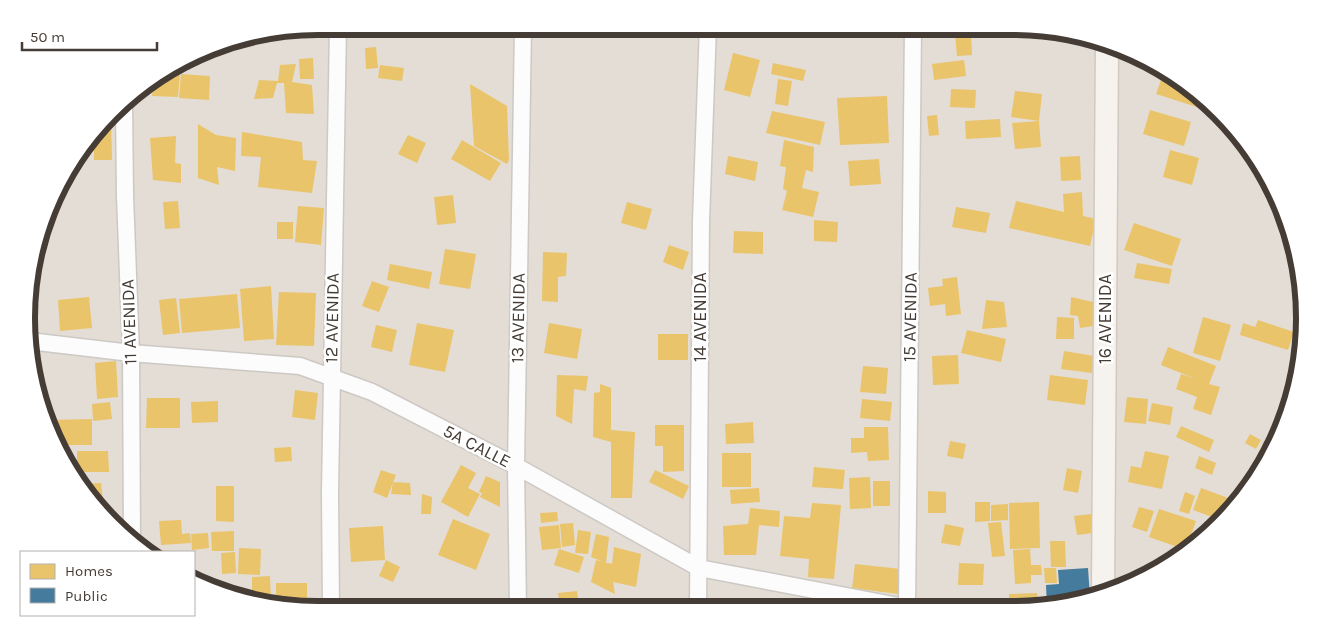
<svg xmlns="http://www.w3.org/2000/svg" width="1331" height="636" font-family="Karla,sans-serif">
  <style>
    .residential { fill: #e4ddd5 }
    .homes { fill: #e9c46a }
    .public { fill: #457b9d }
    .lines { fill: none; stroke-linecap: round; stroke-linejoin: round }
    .street-casing { stroke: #ccc8c4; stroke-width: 19 }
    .secondary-casing { stroke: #d1c9c0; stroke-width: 25 }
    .street { stroke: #fdfcfc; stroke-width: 16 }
    .secondary { stroke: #f6f3ee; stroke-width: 22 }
    .labels { text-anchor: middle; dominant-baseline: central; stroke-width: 5; stroke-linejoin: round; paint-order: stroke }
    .street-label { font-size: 18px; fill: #453c35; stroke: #fff }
    .rim { fill: none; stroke: #453c35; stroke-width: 6 }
  </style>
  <rect width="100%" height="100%" fill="#f0ece8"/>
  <path class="residential" d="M318 26H1013L1125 49 1220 112 1283 207 1305 318 1282 430 1244 496 1190 550 1124 588 1051 607 318 610 206 587 194 580V552H150L125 537 56 447 29 356 32 261 75 156 140 87 224 42Z"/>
  <path class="homes" d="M932 26H981L980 35Z
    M971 34 972 55 957 56 955 35Z
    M376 47 378 68 366 69 365 48Z
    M733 53 760 60 750 97 724 90Z
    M313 58 314 79H300L299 59Z
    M190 60V70H171L184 63Z
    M964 60 966 76 934 80 932 64Z
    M773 63 806 70 803 81 771 74Z
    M296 64 292 82 312 85 314 114 286 113 284 83H277L273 98 254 99 259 80 278 81 280 65Z
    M380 65 404 68 402 81 378 78Z
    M167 73H180L178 97 152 96 154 80Z
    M181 74 210 76 209 100 179 98Z
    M1163 74 1219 112 1222 115 1156 94Z
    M778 79 792 81 788 106 775 104Z
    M470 84 507 106 509 160 507 164 474 146Z
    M951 89 976 90 975 108 950 107Z
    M1015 91 1042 94 1039 121 1041 147 1015 149 1012 123 1039 121 1011 117Z
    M887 96 889 143 840 145 837 98Z
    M1150 110 1191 122 1184 146 1143 134Z
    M772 111 825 122 820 145 766 133Z
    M937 115 939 135 929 136 927 116Z
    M111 118 112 160H94V145H86Z
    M1000 119 1001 137 966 139 965 121Z
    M198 124 216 135 236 138 235 171 217 167 219 185 198 178Z
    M242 132 302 142 303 160 317 161 312 193 258 187 261 157 241 156Z
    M408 135 426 143 417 163 398 154Z
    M176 136 175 163 181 164V183L153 180 150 138Z
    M462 140 501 163 490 181 451 159Z
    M784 140 814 147 813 172 806 170 802 188 819 192 813 217 782 210 787 191 783 189 786 167 780 166Z
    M1170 150 1199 158 1192 185 1163 177Z
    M728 156 758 162 755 181 725 174Z
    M1080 156 1081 180 1061 181 1060 157Z
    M879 159 881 184 850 186 848 161Z
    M1082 192 1083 216 1096 219 1090 246 1009 228 1016 201 1064 212 1063 194Z
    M453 195 456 223 437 225 434 197Z
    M178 201 180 228 165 229 163 202Z
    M627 202 652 209 646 230 621 223Z
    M298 206 324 208 321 245 295 242Z
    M956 207 990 213 986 233 952 227Z
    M814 220 838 222 837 242 814 241Z
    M277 222H293V239H277Z
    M1134 223 1181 239 1172 266 1124 250Z
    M734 231 763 232V254L733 253Z
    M669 245 689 252 683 270 663 262Z
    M445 249 476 254 470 289 439 284Z
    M543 252 567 253 566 276 558 277V302L542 301Z
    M1137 263 1172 269 1169 284 1134 278Z
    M390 264 432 272 429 289 387 280Z
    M957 277 961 314 946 316 945 304 930 306 928 288 943 286 942 279Z
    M372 281 389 287 379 312 362 306Z
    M271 286 274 339 244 341 240 289Z
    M279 292 316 293 314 346 276 345Z
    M237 294 240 328 182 333 179 299Z
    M89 297 92 328 60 331 58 300Z
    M1071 297 1093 302 1094 326 1080 328 1078 316 1070 315Z
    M176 298 180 333 163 335 159 300Z
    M986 300 1004 302 1007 327 982 329Z
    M1057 317 1074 318V339H1056Z
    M1203 317 1231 325 1220 361 1193 353Z
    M1258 320 1294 332 1288 350 1240 335 1243 323 1255 327Z
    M417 323 454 330 445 372 409 365Z
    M549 323 582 329 577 359 544 353Z
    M376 325 397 330 392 352 371 347Z
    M967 330 1006 339 1001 362 961 353Z
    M658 334H688V360H658Z
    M1168 347 1216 366 1209 384 1220 387 1211 415 1193 409 1197 397 1176 389 1181 374 1196 379 1161 365Z
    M1064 351 1094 356 1092 373 1061 369Z
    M958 355 959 384 933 385 932 356Z
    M116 361 118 397 97 399 95 363Z
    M863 366 888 368 886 394 860 392Z
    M557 375 588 376 586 391 574 389 572 424 556 416Z
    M1050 375 1088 380 1085 405 1047 400Z
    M600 384 611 388V430L635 432 632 498H611V442L593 437 594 393 600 392Z
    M295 390 318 393 315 420 292 417Z
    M1127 397 1148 399 1146 424 1124 422Z
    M147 398H180V428H146Z
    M862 399 892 402 890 421 860 418Z
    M218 401V422L192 423 191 402Z
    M110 402 112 419 93 421 92 404Z
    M1152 403 1173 407 1170 425 1148 421Z
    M92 419V445H56L48 420Z
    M753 422 754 443 726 444 725 424Z
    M655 425H684V471L663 472V446H655Z
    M1181 426 1214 440 1209 452 1176 437Z
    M864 427H888L889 460 868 461 867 452 851 453V438H864Z
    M1250 434 1261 440 1256 449 1245 443Z
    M950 441 966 444 963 459 947 456Z
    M1264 441 1274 445 1265 460 1257 456Z
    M291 447 292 461 275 462 274 448Z
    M77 451H108L109 472H77Z
    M1145 451 1169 456 1162 489 1128 482 1131 466 1141 468Z
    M722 453H751V487H722Z
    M1199 456 1216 463 1212 475 1195 468Z
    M461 465 476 473 468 488 480 494 468 517 441 502Z
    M814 467 845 470 843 489 812 487Z
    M1067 468 1082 471 1078 493 1063 490Z
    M381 470 396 475 387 498 373 492Z
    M655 470 689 486 683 499 649 482Z
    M486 476 500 482V507L480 497 482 493 479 492Z
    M870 477 871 508 850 509 849 478Z
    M873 481H890V506H873Z
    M393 482 410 483 411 495 391 494Z
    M101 483 103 501 98 502 85 484Z
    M216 486H234V522L216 521Z
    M759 488 760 502 731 504 730 490Z
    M1201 488 1231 499 1224 516 1220 520 1193 510Z
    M928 491 946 492V513H928Z
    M1185 492 1195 496 1189 514 1179 511Z
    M422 494 432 497 431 514H421Z
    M975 502H990V521L975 522Z
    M1039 502 1040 548 1010 549 1009 503Z
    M812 503 841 505 834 579 808 577 809 559 780 556 784 516 810 518Z
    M1008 504V520L991 521V505Z
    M1139 507 1154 511 1147 532 1132 527Z
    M750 508 780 511 779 527 759 525 756 555H724L723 526 748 524Z
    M1159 509 1196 521 1186 550 1149 537Z
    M557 512 558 521 541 523 540 513Z
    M1092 514 1094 533 1077 535 1074 516Z
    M453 519 490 534 476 570 438 555Z
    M181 520 182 534 190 533 191 543 161 545 159 521Z
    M1001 522 1005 556 992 557 988 523Z
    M573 523 575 545 562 547 560 524Z
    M945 524 964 528 960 546 941 543Z
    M559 525 561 548 542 550 539 527Z
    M383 526 385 560 351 562 349 528Z
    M578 530 591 532 588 554 575 553Z
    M234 531V551H212L211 532Z
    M208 533 209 548 192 550 191 534Z
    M596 534 609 537 606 563 591 557Z
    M1050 541H1065L1066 567H1051Z
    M614 547 641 554 636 587 613 582 615 594 591 582 596 560 612 564Z
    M239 548 261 549 260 575 238 574Z
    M559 549 584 557 579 573 554 565Z
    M1030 549 1031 565H1041L1042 575H1031V583L1015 584 1013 550Z
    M152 550 172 551V552H152Z
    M235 552 236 573 222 574 221 553Z
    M386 560 400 567 393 582 379 576Z
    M959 563 984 564 983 585H958Z
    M855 564 901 569 898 594 852 588Z
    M1044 568H1056L1057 583H1045Z
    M270 576 271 600 252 597V577Z
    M276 583H307V599H276Z
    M577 591 579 605 560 607 558 593Z
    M1037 593 1038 607H1009V594Z
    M683 599 684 608 667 609 666 600Z
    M289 603H308V608L289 604Z"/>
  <path class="public" d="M1088 568 1090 597 1047 607 1046 585 1059 584 1058 570Z"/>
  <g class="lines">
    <defs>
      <path id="street" d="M124 104 125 196 131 353 132 541
        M29 341 131 353 300 366 372 392 516 466 699 568 909 608
        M698 608 701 221 708 26
        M907 608 913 26
        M518 609 516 466 523 26
        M331 610 330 493 338 26"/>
      <path id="secondary" d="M1103 593 1107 45"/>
    </defs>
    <use href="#street" class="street-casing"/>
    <use href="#secondary" class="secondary-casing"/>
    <use href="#street" class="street"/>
    <use href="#secondary" class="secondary"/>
  </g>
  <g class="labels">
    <g class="street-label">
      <text transform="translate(700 317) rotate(-90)">14 AVENIDA</text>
      <text transform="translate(910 317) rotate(-89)">15 AVENIDA</text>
      <text transform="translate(332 318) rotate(-89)">12 AVENIDA</text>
      <text transform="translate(518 318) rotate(-89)">13 AVENIDA</text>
      <text transform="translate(1105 319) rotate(-90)">16 AVENIDA</text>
      <text transform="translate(129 322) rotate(-92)">11 AVENIDA</text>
      <text transform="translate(477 446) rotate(27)">5A CALLE</text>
    </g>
  </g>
  <path d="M0 0H1331V636H0ZM318 35H1013A283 283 0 0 1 1296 318V318A283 283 0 0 1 1013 601H318A283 283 0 0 1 35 318V318A283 283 0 0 1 318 35Z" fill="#fff" fill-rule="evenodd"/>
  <path class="rim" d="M318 35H1013A283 283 0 0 1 1296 318V318A283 283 0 0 1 1013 601H318A283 283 0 0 1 35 318V318A283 283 0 0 1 318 35Z"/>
  <rect x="20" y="551" width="175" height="65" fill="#ffffff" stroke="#b5b1ae"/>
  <rect x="30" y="564" width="25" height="15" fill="#e9c46a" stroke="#b5b1ae"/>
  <text x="65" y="576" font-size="15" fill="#453c35">Homes</text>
  <rect x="30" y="588" width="25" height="15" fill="#457b9d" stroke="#b5b1ae"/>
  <text x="65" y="601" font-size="15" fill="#453c35">Public</text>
  <path d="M22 42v8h135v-8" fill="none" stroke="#453c35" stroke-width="2.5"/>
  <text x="30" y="42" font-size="15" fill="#453c35" stroke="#ffffff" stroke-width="4" paint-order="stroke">50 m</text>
</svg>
